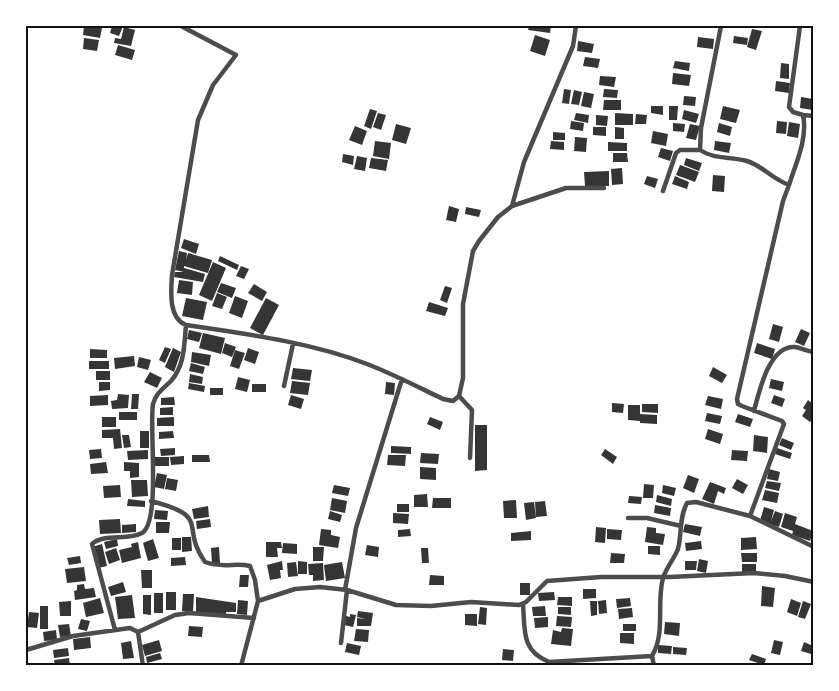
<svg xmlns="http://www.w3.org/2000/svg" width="839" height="691" font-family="Figtree,sans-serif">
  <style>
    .building { fill: #353535 }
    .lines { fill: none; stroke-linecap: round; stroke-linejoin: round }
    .minor { stroke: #4c4c4c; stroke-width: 4.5 }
    .neatline { fill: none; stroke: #111; stroke-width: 2 }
  </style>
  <rect width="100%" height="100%" fill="#fff"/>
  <path class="building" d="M84 26H94V27L102 28 100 38 83 35Z
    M112 26H123L119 36 110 33Z
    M529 26H551L550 33 528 30Z
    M124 27 135 30 131 46 114 43 115 38 121 39Z
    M752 29 762 31 756 50 747 47Z
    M535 35 550 40 545 56 530 51Z
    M734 36 748 38 747 45 733 43Z
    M698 37 714 39 713 49 697 47Z
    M84 38 99 40 97 51 83 49Z
    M578 41 594 44 592 53 577 51Z
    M118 45 135 50 132 60 115 55Z
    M585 57 600 59 598 68 583 66Z
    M675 61 690 63 689 71 673 68Z
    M781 63 789 64V79L780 78Z
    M673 73 691 75 689 86 672 84Z
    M600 76 616 77 614 87 599 85Z
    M776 81 790 83 789 93 775 91Z
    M564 89 571 90 569 104 562 103Z
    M604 89 618 90 617 98 603 97Z
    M574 90 582 92 579 105 571 104Z
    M584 92 594 94 591 108 581 106Z
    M684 96 696 97 695 106 683 105Z
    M801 97 813 99V110L800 108Z
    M604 100H621V110H603Z
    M651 106H663V115L651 113Z
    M669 106H678L677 120H669Z
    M723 106 740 110 736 123 720 119Z
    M370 109 377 111 371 129 364 126Z
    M684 110 699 114 696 123 682 119Z
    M378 113 386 115 381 130 373 127Z
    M576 113 589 115 588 123 574 120Z
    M615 113 633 114V125H615Z
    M636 114 647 115 646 124H635Z
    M596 115 608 116 607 126 596 125Z
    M571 121 584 123 583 131 570 129Z
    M777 121 787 122 786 134 776 133Z
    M789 122 800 124 798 138 787 136Z
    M673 123 685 124 684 132 673 131Z
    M719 123 732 127 730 136 717 132Z
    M396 124 411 128 406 144 392 140Z
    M690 124 700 126 696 140 686 138Z
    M355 126 367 131 362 145 349 140Z
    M593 127H606V136L593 135Z
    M615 127 624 128V139H615Z
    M653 131 668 134 666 146 651 143Z
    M553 132 565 133V140H553Z
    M575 137 587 138 586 152 574 151Z
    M375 141 391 143 389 159 373 156Z
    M551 141 564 142V150L550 149Z
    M715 141 731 143 729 153 714 150Z
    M608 142 627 143V151H608Z
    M661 148 673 151 670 161 658 157Z
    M613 153H627L628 162H613Z
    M343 154 354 156 353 165 342 162Z
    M357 156 367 158 365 171 354 169Z
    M371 158 388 160 386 171 369 168Z
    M686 158 702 163 699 171 684 165Z
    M680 165 699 172 695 182 676 175Z
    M622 168 623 184 612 185 611 169Z
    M609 171V186H585L584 172Z
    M713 175 725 176 724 192 712 191Z
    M647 176 658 179 655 188 644 184Z
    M675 176 689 182 687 189 672 184Z
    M449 206 459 209 456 222 446 220Z
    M466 207 481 210 479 217 465 214Z
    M184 239 199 244 196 254 181 248Z
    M179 251 187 253 186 260 188 253 212 260 208 273 184 266V268L205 274 203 282 174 277 175 272H184L175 270Z
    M220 256 239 265 237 270 218 261Z
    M213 262 226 268 212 301 199 295Z
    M241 266 249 269 244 279 236 276Z
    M179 280 193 282 192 295 177 293Z
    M221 283 236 288 232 298 217 292Z
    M254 284 267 292 262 301 248 293Z
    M445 286 452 288 447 303 440 300Z
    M217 293 227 297 222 309 212 306Z
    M235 296 248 301 242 318 229 313Z
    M186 298 207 302 203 320 182 316Z
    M266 298 279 305 263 335 250 328Z
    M429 302 448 308 445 316 426 311Z
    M773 324 783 327 779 342 769 339Z
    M801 329 810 333 804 346 795 342Z
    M189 330 202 333 199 342 187 339Z
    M203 333 225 338 221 354 199 348Z
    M225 343 236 347 232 357 222 353Z
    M757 343 775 349 772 359 754 353Z
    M165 347 171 349 165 363 159 360Z
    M173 348 181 352 174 372 165 367Z
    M248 348 259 352 255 364 244 360Z
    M90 349 107 350V358H90Z
    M235 350 245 353 239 369 230 366Z
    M192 352 211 355 209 366 191 362Z
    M134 356 135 366 115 369 114 358Z
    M139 357 151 360 148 370 137 367Z
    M89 361H109V369H89Z
    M191 363 205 367 203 374 189 371Z
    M713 367 727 375 722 383 709 376Z
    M293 368 312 370 310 381 291 379Z
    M96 371H110V380H96Z
    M150 372 162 378 157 388 144 382Z
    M190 374 203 377 202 384 189 382Z
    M238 377 250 380 247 392 235 389Z
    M771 379 784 382 782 391 769 388Z
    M292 381 310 383 308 395 290 393Z
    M99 382H110V390L99 391Z
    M386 382 395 383 394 395 385 394Z
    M189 383 205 386 204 392 188 389Z
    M252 384H266V392H252Z
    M210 388H223V395H210Z
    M118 394 129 395 128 408 112 409 111 401 117 400Z
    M132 394H139L138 409H131Z
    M108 395V405L90 406V396Z
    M291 395 304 399 301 409 288 405Z
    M774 395 785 399 782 407 771 403Z
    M708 396 723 399 721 409 705 405Z
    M174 397 175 405H161V398Z
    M808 400 813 404V418L810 422 802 416 806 410 803 408Z
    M612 403 624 404 623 413 612 412Z
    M642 404H658V413L642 412Z
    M628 405H640V414L657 415V424L640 423V421L628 420Z
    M173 407V415H160V408Z
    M119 412H137V420H119Z
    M707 413 722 416 720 424 705 421Z
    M738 414 753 419 750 427 735 422Z
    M102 417H116V427H102Z
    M174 417V426H157V418Z
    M430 417 443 422 440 430 427 424Z
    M475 425H487V470L475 471Z
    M120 429 122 448 114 449 113 438H102V430Z
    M708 429 723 434 720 444 705 439Z
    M140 431H149V448H140Z
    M173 431 174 438 159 439V432Z
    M122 435H129L131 447 124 448Z
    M754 435 768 437 767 453 753 451Z
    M782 438 794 443 791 450 779 445Z
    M391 446 411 447V454L391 453Z
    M175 448V455L161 456 160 449Z
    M777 448 792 453 790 459 775 454Z
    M101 449 102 458 90 459 89 450Z
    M605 449 617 457 613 464 601 455Z
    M148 450V459L128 460 127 451Z
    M732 450 748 451 747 461 731 460Z
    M421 453 439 454 438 464 420 463Z
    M192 455H209L210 462H192Z
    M388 455H406L405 466 387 465Z
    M184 456V464L171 465 170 457Z
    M155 457H169V466H155Z
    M106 462 108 473 91 474 90 464Z
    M124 462 139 463V477L130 478V471H124Z
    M420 467 436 468V480L420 479Z
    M769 469 780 472 778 481 767 479Z
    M157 473 167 475 164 489 154 487Z
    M688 475 699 479 694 493 683 488Z
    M167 478 178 480 176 491 165 489Z
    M737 479 748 485 743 494 732 488Z
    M131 480H147L148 496 132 497Z
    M767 481 781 483 779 491 765 488Z
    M710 482 726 488 724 494 718 491 714 504 702 499Z
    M644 484 654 485 653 498H643Z
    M120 485 121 497 104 498 103 486Z
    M334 485 350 488 348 496 332 493Z
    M663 485 676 488 674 496 662 493Z
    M765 490 779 493 777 503 762 500Z
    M427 494 428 507H414V495Z
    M657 495 672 499 671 506 656 502Z
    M629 496 642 497 641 504 628 503Z
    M332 498 347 501 345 513 330 510Z
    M433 498H451V508H432Z
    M128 499 145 501V507L127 506Z
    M516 500 517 518H504L503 501Z
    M545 501 547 516 536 517 535 502Z
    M534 502 536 518 526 520 524 503Z
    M397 504H409V512H397Z
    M655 505 671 508 670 516 654 513Z
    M208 506 209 517 194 519 192 509Z
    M764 507 774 510 771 521 775 511 783 514 779 527 760 521Z
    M155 510 168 511 167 520 154 519Z
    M330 511 342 515 340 522 328 519Z
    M393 513 409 514 408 524 393 523Z
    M785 513 797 517 795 524 813 531 810 541 792 535 793 531 781 527Z
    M120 519 121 533 100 534 99 520Z
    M210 519 211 527 197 529 196 521Z
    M156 522H170L169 533H156Z
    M136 524V532L122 533V525Z
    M685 524 702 527 700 536 683 532Z
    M596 527 606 528 605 543 595 542Z
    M647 527 656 528V533L665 534 663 545 645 542Z
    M321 529 331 530V535L340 537 338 548 319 545Z
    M410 529 411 536 398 537V530Z
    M607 529 622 530 621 540 607 539Z
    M531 531V540L511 541V533Z
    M182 537H191L192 551 182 552Z
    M756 537 757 549 741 550V538Z
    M172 538H181V550H172Z
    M117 539 118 546 106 549 104 542Z
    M153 539 159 558 148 561 143 543Z
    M701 541 702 549 686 551 685 543Z
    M138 542 141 558 122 563 119 550 132 547 131 544Z
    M266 542H281L282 548H277L278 557H266Z
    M283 543 297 544V554L282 553Z
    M102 544 107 566 98 568 92 547Z
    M367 545 379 547 378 557 365 555Z
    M648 546H660V555L648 554Z
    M219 547 220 563 212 564 211 548Z
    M313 547H324L323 561H313Z
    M116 548 120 560 109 564 105 552Z
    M421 548H428L429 563H422Z
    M611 553 625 554 624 563H610Z
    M741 553H757V562H742Z
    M80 556 81 563 69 565 67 558Z
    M185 557 186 565 171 566V558Z
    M699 559 708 561 706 573 697 571Z
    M282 561 283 570H280L281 578 270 580 267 565Z
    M298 561 307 562V574H298Z
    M685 561H697L696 570H685Z
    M296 562 298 576 288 577 287 563Z
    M342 562 345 578 326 581 324 565Z
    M323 563 324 580 313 581V575H309L308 564Z
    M742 564H756V572L742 573Z
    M84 567 86 581 67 583 65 569Z
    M141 570H152V588H142Z
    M240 575H249L248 587H239Z
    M430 575 444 576V585H429Z
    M123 582 126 592 111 596 108 587Z
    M520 583H530V595H520Z
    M84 584 85 589 94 588 96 597 75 600 74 591 77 590V585Z
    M762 586 775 588 773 607 761 606Z
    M583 589H596V598L583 599Z
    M166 592H176V610H166Z
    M554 592 555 600 539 601 538 593Z
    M154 593H163V613H154Z
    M183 594H194L193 612 182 611Z
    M132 595 135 618 118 619 115 597Z
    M143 595H151V615L143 614Z
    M196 597 236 603V612H226V615L196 612Z
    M558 597H572V606L557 605Z
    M100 598 104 613 86 617 83 603Z
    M630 598 631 606 617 608 616 599Z
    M791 599 801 603 797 616 787 612Z
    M238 600 248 601 247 615 237 614Z
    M606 600 607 613 599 614 598 601Z
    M71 601V616H60L59 602Z
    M590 601H597V615L591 616Z
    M803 601 811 604 805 619 798 617Z
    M40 606H48V629H40Z
    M545 606 546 616H533L532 607Z
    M480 607 487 608 486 625 478 624Z
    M558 607H571V615L558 614Z
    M632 608 633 617 619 619 618 609Z
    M358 611 373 613 371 626H357V618L366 619 357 617Z
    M29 612 39 613 37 628 27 627Z
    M350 614 356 615 353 627 344 625 346 616 350 617Z
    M465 614H477V626L465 625Z
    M557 616 572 617 571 627 556 626Z
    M548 617V627L535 628 534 618Z
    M81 619 90 621 87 631 78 629Z
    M665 622 680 623 679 636 664 634Z
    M69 624 71 636 60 637 58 625Z
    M623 624H636V631H623Z
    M189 626 203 627 202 637 188 636Z
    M562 628 573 629 571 646 551 644 553 630 561 632Z
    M356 629 369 630 368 642 354 641Z
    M56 630 57 640 44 641 43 632Z
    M620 633H634V644L620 643Z
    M90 637 91 648 74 650 73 639Z
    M159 640 162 651 145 656 142 645Z
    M774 640 783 642 780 655 771 653Z
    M131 641 134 658 123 659 121 643Z
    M804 642 813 646 811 654 801 651Z
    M347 643 361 646 359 655 345 652Z
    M658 645 672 646 671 654 658 653Z
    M673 647 687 648 686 655 673 654Z
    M68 648 69 656 54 658 53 650Z
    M503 649 514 650 513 661 502 660Z
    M160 653 162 659 147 663 146 657Z
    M752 654 766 659 764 665 749 660Z
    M69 658 70 666H55L54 660Z"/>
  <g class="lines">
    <path class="minor" d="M181 26 236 55 213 85 198 120 172 275C171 290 168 318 186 325 246 334 310 342 367 364 393 374 418 387 443 399L453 401 459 396 463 378V304L473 251 479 241 498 217 512 206 524 162 573 46 576 26
      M721 26 701 128 700 150C715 160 730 156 747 161 763 166 772 179 789 185L783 201 737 399 738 404 742 406 782 421 784 424 750 516
      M803 115 814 116
      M789 185C796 163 808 138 803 115L793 112 789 107 800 26
      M663 191 676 153 680 150H700
      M512 206 566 188H604
      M284 386 293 344
      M459 396 472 410 470 458
      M754 411C759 392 769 345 795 347 801 348 807 351 814 352
      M151 501C213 517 179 526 205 562 225 569 234 562 250 566L255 580 258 601
      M628 518H647L681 526
      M345 590 356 528 402 379
      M523 604C525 630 521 651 549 662L652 656C666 632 656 605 663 578 666 568 674 559 678 549 682 533 679 518 687 503L696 502 750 516 814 547
      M115 630 92 544C104 533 128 541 142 533 161 522 149 427 153 404 156 393 163 389 171 381 185 365 184 345 186 325
      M138 632 175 615 189 613 254 618
      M138 632 143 666
      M341 643 347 590
      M26 650 73 636 130 628 138 632
      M652 656 654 666
      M241 666 258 601 295 589 320 587 347 590 396 605 431 606 471 602 519 605 526 602 547 581 601 577H670L754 573 785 576 814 582
      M813 666 814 664"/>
  </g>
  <rect width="839" height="691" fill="none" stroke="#ffffff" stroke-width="54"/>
  <rect x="27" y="27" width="785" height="637" class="neatline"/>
</svg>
